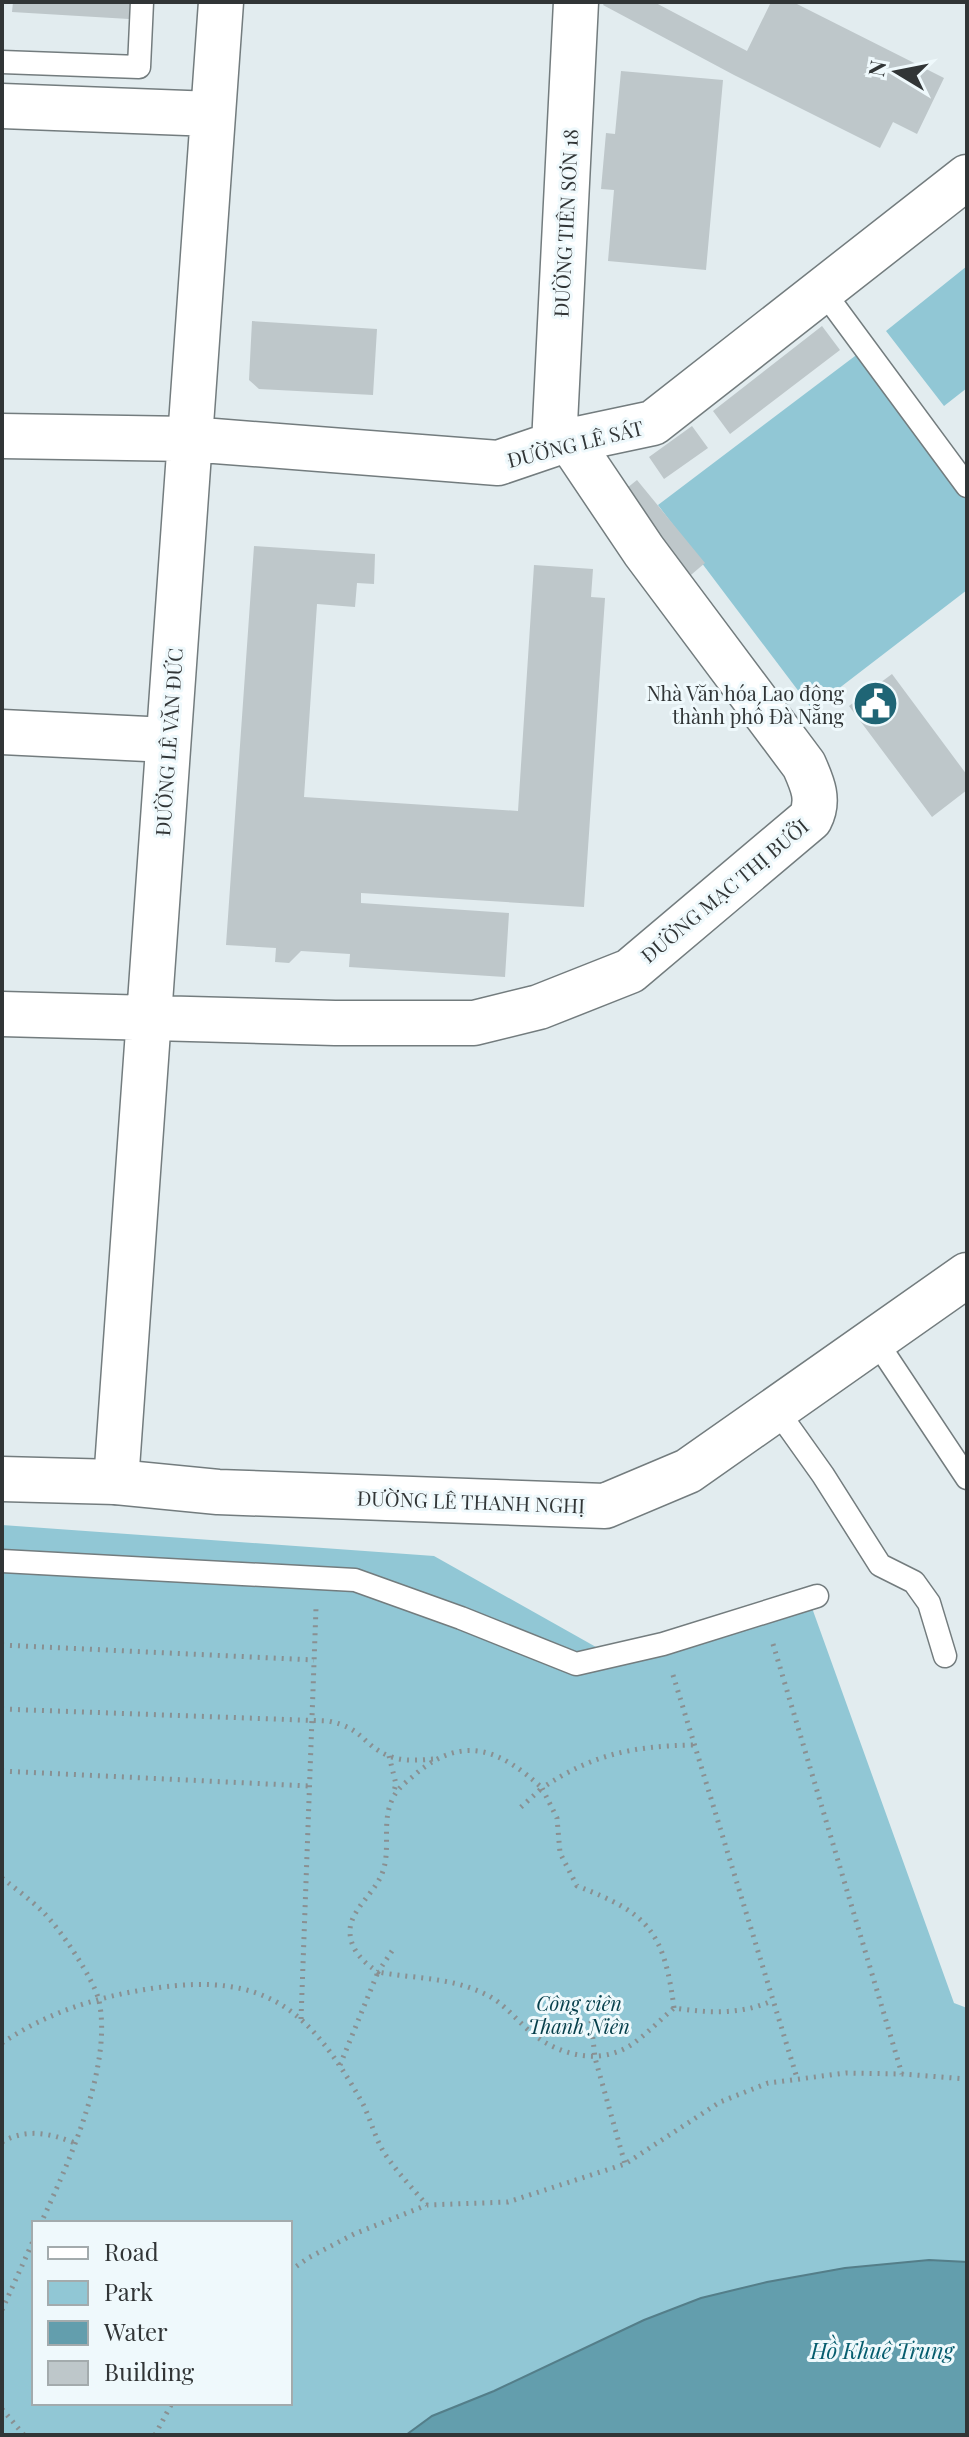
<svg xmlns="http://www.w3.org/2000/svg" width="969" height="2437" font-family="'Playfair Display',serif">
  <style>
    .green { fill: #91c7d5; fill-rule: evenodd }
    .water { fill: #639ead; stroke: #547e89; stroke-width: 2 }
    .building { fill: #bec7ca }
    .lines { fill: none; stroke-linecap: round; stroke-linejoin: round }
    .lane-casing { stroke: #737c7e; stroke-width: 25 }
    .street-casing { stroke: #737c7e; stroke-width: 47 }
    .secondary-casing { stroke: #737c7e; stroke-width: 47 }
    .path { stroke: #899092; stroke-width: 5; stroke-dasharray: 2 6; stroke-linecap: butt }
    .lane { stroke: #fff; stroke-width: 22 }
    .street { stroke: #fff; stroke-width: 44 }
    .secondary { stroke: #fff; stroke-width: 44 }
    .labels { text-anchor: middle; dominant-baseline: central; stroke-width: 6; stroke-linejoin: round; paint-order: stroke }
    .street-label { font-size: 20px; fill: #313536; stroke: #eff9fc }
    .poi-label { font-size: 20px; fill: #313536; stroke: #eff9fc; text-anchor: end }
    .park-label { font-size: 20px; font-style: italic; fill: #053e4a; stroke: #eff9fc }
    .water-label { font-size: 22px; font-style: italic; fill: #065d6e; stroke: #eff9fc }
  </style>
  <rect width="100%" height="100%" fill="#e2ecef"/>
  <path class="green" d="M967 266V388L944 406 886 331Z
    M859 353 967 494V590L812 709 658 505Z
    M2 1525 434 1556 612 1656 807 1594 954 2003 967 2008V2435H2ZM34 2223H290V2403H34Z"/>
  <path class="water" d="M929 2260 967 2262V2435H406L432 2416 494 2391 644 2320 701 2298 767 2282 845 2268Z"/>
  <path class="building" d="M13 2H130L129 19 12 12Z
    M605 2H654L747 51 771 2H793L944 78 917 134 893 122 880 148 734 75 603 5Z
    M621 71 723 80 706 270 608 261 614 190 601 189 606 133 615 134Z
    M252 321 377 329 373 395 259 389 249 380Z
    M822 326 840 350 730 434 713 411Z
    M692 426 708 448 664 479 649 457Z
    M637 480 705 563 685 580 617 496Z
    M254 546 375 554 374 584 357 583 355 607 317 604 304 797 518 811 534 565 593 569 591 597 605 598 584 907 361 893V903L509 913 505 977 349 967 350 954 301 951 289 963 275 962 276 948 226 945Z
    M892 674 967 775V790L932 817 849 706Z"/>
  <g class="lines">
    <defs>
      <path id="lane" d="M2 62 139 67 142 2
        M823 291 967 486
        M876 1341 967 1478
        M776 1409 823 1475 880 1565 914 1582 929 1603 945 1656
        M2 1561 355 1580 461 1618 576 1664 663 1644 817 1596"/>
      <path id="street" d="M2 106 213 114
        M2 436 189 439 498 463 554 444 653 423 967 177
        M554 444 576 2
        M2 732 168 740
        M2 1014 335 1023H474L539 1007 630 971 810 819C820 800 812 783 804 765L644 551 570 441
        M116 1482 221 2"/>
      <path id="secondary" d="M2 1479 116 1482 218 1492 605 1506 688 1471 967 1275"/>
    </defs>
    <use href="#lane" class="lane-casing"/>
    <use href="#street" class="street-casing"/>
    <use href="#secondary" class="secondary-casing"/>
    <path class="path" d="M773 1644 902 2074
      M2 1645 314 1660
      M673 1675 797 2078
      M2 1709 328 1721C364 1728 362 1745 389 1756 403 1762 419 1760 434 1759
      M389 1756 396 1784 393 1794
      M2 1771 309 1786
      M2 1878C16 1889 31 1900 44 1913 60 1929 94 1979 99 2001 113 2066 68 2164 41 2223
      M392 1951 378 1972C363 1962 349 1949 350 1929 352 1908 376 1892 383 1871 391 1848 381 1821 393 1798 398 1787 409 1780 418 1772 465 1734 502 1751 542 1788L520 1808
      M674 2008C664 1931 648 1913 577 1886L560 1853 557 1818 542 1788C593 1754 633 1746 694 1745
      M301 2019 316 1608
      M591 2021 595 2058 625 2164
      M2 2043C48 2012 99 1996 155 1988 267 1972 310 2010 363 2104 371 2120 375 2139 385 2154 397 2172 413 2189 427 2205
      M340 2065 378 1972C416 1979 452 1977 487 1995 505 2004 518 2022 534 2035 562 2056 600 2065 631 2045 647 2034 660 2020 674 2008 709 2013 739 2015 772 2001
      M2 2142C27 2128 49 2133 75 2143
      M290 2271 308 2258 354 2234 427 2205 508 2202 625 2164 720 2102 768 2083 846 2073 902 2074 967 2079
      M2 2310 34 2239
      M2 2409 24 2435
      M155 2435 172 2403"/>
    <use href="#lane" class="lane"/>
    <use href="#street" class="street"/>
    <use href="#secondary" class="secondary"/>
  </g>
  <defs>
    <symbol id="civic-disc" viewBox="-11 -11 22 22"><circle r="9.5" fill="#1f6575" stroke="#eff9fc"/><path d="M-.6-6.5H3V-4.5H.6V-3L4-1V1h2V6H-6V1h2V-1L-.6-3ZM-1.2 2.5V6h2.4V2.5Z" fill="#fff"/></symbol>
  </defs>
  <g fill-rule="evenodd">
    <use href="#civic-disc" x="850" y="678" width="51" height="51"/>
  </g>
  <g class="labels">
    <g class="street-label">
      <text transform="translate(565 223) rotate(-87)">ĐƯỜNG TIÊN SƠN 18</text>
      <text transform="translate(575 443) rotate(-14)">ĐƯỜNG LÊ SÁT</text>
      <text transform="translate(168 742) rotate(-86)">ĐƯỜNG LÊ VĂN ĐỨC</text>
      <text transform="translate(724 890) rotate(-40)">ĐƯỜNG MẠC THỊ BƯỞI</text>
      <text transform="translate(471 1501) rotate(2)">ĐƯỜNG LÊ THANH NGHỊ</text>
    </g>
    <g class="poi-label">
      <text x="844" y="692">Nhà Văn hóa Lao động<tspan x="844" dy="23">thành phố Đà Nẵng</tspan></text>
    </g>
    <g class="park-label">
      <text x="579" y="2002">Công viên<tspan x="579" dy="23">Thanh Niên</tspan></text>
    </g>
    <g class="water-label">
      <text x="882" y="2350">Hồ Khuê Trung</text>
    </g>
  </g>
  <rect width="969" height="2437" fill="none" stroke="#313536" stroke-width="8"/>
  <rect x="32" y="2221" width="260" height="184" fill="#eff9fc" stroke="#a3abad" stroke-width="2"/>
  <rect x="48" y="2247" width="40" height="12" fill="#ffffff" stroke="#a3abad" stroke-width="2"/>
  <text x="104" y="2261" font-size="24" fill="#313536">Road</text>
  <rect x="48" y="2281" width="40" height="24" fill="#91c7d5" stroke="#a3abad" stroke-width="2"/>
  <text x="104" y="2301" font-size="24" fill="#313536">Park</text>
  <rect x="48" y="2321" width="40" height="24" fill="#639ead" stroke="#a3abad" stroke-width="2"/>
  <text x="104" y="2341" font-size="24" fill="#313536">Water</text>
  <rect x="48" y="2361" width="40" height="24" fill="#bec7ca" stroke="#a3abad" stroke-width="2"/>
  <text x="104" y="2381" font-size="24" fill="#313536">Building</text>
  <g transform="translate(897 72) rotate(280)" stroke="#eff9fc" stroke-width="6" paint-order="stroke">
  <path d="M0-6L14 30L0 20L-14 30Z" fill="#313536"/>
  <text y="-12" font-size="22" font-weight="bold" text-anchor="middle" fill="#313536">N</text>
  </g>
</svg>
